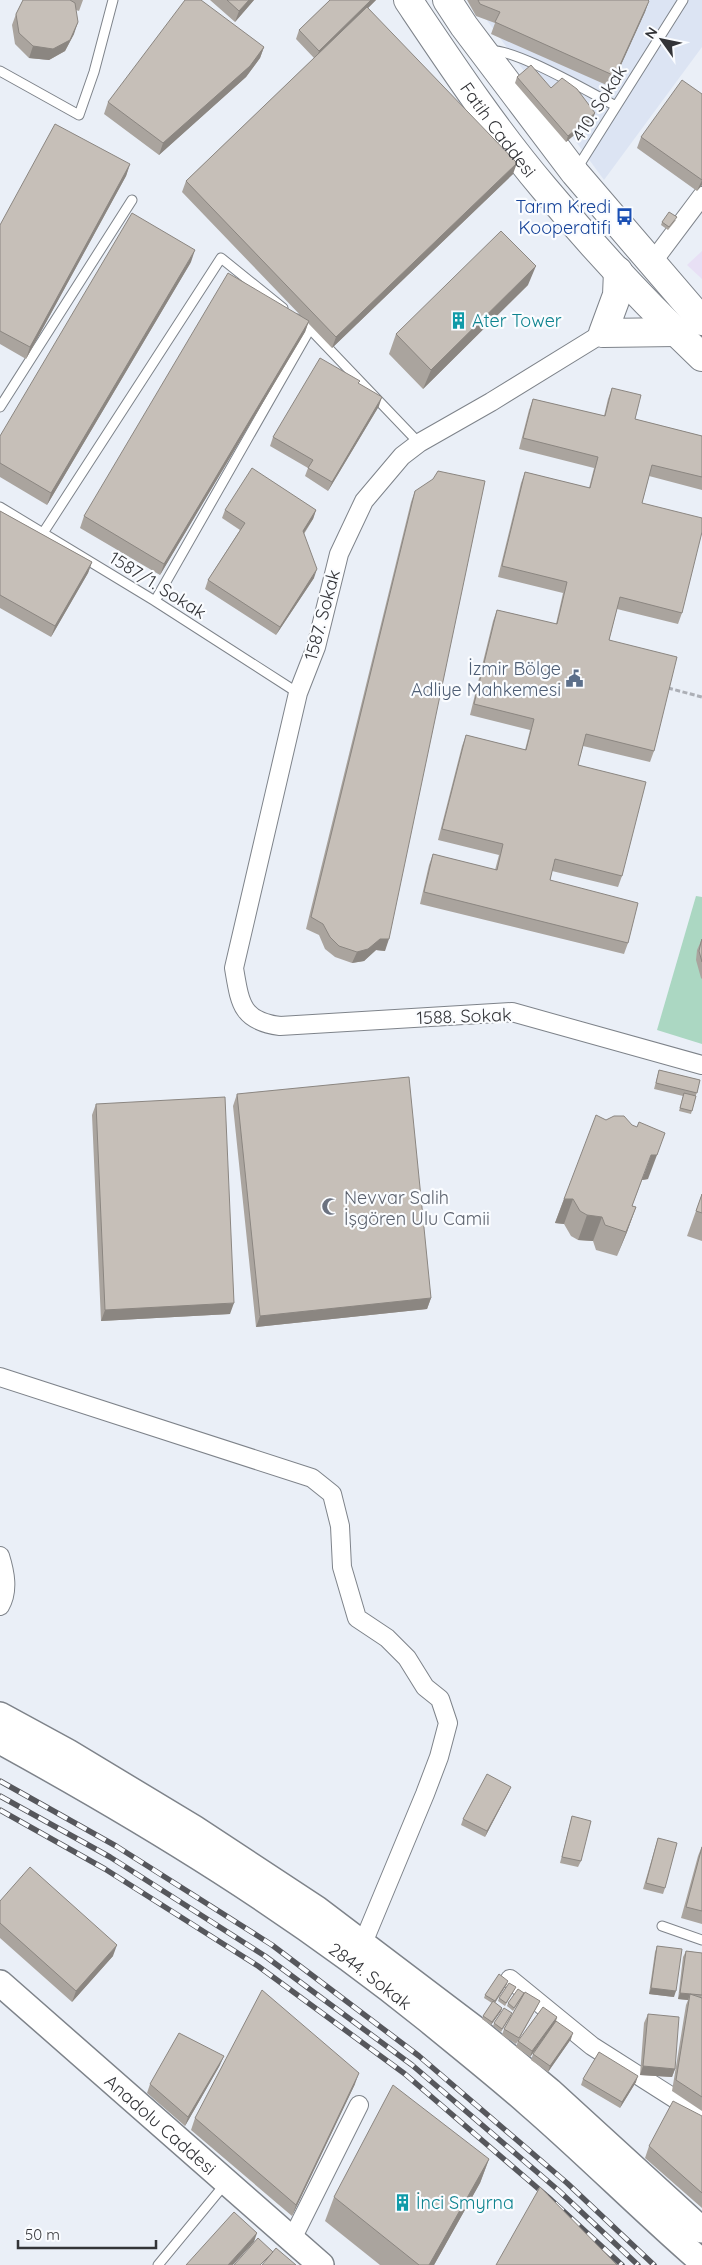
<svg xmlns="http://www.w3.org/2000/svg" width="702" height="2265" font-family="Quicksand,sans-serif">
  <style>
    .built { fill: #dce4f3 }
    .education { fill: #e8e0f5 }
    .grass { fill: #abd7c2 }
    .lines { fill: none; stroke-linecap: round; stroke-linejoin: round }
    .service-casing { stroke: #7e838a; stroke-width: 11 }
    .minor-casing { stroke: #7e838a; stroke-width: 20 }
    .secondary-casing { stroke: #7e838a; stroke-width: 28 }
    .primary-casing { stroke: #7e838a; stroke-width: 30 }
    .path { stroke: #acafb6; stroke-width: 3; stroke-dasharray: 5 2.5; stroke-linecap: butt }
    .service { stroke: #fff; stroke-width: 9 }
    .minor { stroke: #fff; stroke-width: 18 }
    .secondary { stroke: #fff; stroke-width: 25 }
    .primary { stroke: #fff; stroke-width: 28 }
    .rail-casing { stroke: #56575c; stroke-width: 5.5 }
    .rail { stroke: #fafcff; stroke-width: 4; stroke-dasharray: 11; stroke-linecap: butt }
    .wall { fill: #aaa49e }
    .shaded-wall { fill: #8b8681 }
    .building { fill: #c6bfb8; stroke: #8b8681 }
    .labels { text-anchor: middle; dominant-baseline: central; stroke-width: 4.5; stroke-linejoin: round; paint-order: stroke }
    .street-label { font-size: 18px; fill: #333438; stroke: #fafcff }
    .transit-label { font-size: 18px; fill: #164399; stroke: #fafcff; text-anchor: end }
    .culture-label { font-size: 18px; fill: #0d838f; stroke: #fafcff; text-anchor: start }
    .service-label { font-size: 18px; fill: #4e5e75; stroke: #fafcff; text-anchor: end }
    .worship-label { font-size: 18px; fill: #5b616d; stroke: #fafcff; text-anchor: start }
  </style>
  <rect width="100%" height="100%" fill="#eaeff7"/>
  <path class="built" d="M472 0H702V47L604 180Z"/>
  <path class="education" d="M702 251V279L687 265Z"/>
  <path class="grass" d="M696 896 702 897V1044L657 1030Z"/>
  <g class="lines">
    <defs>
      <path id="service" d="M487 51C510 45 592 94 616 106
        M0 71 79 115 94 72 113 0
        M576 170 683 0
        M297 319 310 329 419 443
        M0 407 132 200
        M0 507 155 601 298 693
        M43 533 221 258 283 308
        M155 601 310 329
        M662 1926 702 1940
        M158 2265 225 2184"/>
      <path id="minor" d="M651 264 702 196
        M603 333 491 402 419 443 402 456 364 501 339 554 316 647 298 693 234 968C240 1003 241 1021 280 1026L512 1012 702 1065
        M0 1377 312 1478 332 1494 340 1526 342 1567 357 1618 387 1638 407 1658 425 1687 440 1699 448 1723 439 1757 425 1794 363 1943
        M0 1556C5 1572 9 1591 0 1606
        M510 1979 592 2046 702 2116
        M292 2239 359 2105"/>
      <g id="secondary">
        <path d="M0 1715 68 1752 194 1828 317 1909 474 2028 550 2091 702 2230"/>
        <path id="s1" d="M0 1741C149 1823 295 1912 428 2020 462 2048 496 2075 529 2104 588 2155 643 2211 702 2262"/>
        <path id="s2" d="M0 1983 321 2265"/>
      </g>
      <g id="primary">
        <path id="s3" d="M408 0C451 64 494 129 544 188 593 247 646 304 702 357"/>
        <path d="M447 0 464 26 575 173 702 321"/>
        <path d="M618 271 617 295 603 333 676 332"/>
      </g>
    </defs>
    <use href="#service" class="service-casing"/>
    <use href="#minor" class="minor-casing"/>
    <use href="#secondary" class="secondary-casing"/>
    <use href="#primary" class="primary-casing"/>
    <path class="path" d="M668 688 702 697"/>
    <use href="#service" class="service"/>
    <use href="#minor" class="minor"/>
    <use href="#secondary" class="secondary"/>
    <use href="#primary" class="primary"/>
    <defs>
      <path id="rail" d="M0 1781 116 1846 272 1945 419 2056 567 2183 654 2265
        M0 1796 110 1857 265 1956 412 2065 558 2190 638 2265
        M0 1810 105 1869 258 1966 405 2074 548 2197 622 2265"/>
    </defs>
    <use href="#rail" class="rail-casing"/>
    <use href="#rail" class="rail"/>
  </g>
  <path class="wall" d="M23 0H83L79 11 76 10 74 34 65 51 49 60 29 58 15 44 12 25 16 14Z
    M210 0H254L235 22Z
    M330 0H376L368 8 513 174 332 348 308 323 305 332 160 575 80 528 84 516 303 318 182 192 186 181 314 58 296 39 299 30Z
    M467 0H648L645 12 611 87 491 34 495 23 476 16Z
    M264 47 260 58 246 77 159 155 104 114 108 102Z
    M517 77 551 88 593 119 566 142 515 83Z
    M702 94V185L697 191 637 148 641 137Z
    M130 164 126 176 26 359 0 344V225Z
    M676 220 668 230 661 225 662 222Z
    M191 262 47 505 0 477V436Z
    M528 285 423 389 389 354 396 334Z
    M359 384 379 406 328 491 305 476 308 468 270 446 273 437Z
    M612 388 635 419 702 436V490L649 476 642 503 682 613 678 624 617 609 609 640 654 751 650 762 583 746 578 765 622 876 618 887 552 871 550 880 628 943 624 954 420 904 429 865 433 854 495 870 499 855 438 840 462 746 466 735 525 750 530 730 470 715 493 621 497 610 556 624 563 593 498 577 521 483 525 472 589 488 594 468 519 449 529 410 533 399 604 416 608 399Z
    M415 491 385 951 376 950 364 961 352 963 335 957 325 949 319 935 306 929 411 502Z
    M225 510H316L313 519 304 534 314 578 276 635 205 589 208 580 240 530 222 518Z
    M0 511 92 562 88 573 51 637 0 608Z
    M702 939V979L701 978 696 960 697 950Z
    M659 1070 700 1080 691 1114 679 1111 683 1096 654 1089Z
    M237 1094 431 1298 427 1309 256 1327 233 1106Z
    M96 1104 230 1314 101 1321 92 1115Z
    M606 1120 648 1179 642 1180 632 1206 636 1207 627 1232 617 1256 596 1250 593 1241 578 1240 571 1236 564 1224 555 1223 564 1199Z
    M702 1194V1241L687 1236Z
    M511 1787 508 1793 485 1837 461 1825 463 1819Z
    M572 1816 581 1861 578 1867 560 1863Z
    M658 1838 665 1888 663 1894 643 1889Z
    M702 1846V1924L681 1918 698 1856Z
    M0 1901 113 1956 72 2002 0 1938Z
    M657 1946 674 1997 649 1994 655 1952Z
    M686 1951 702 1953V2111L672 2091 686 2005 688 2000 678 1999 683 1957Z
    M507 1984 495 2003 502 2008 501 2011 491 2025 482 2019 483 2016 492 2003 484 1998 485 1995Z
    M516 1987 505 2006 498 2001 499 1998Z
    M524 1993 540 2001 537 2007 518 2041 557 2017 556 2021 571 2039 548 2072 531 2060 533 2054 538 2047 530 2057 516 2047 518 2041 516 2044 502 2035 504 2029 521 1999 513 2011 507 2006 508 2003Z
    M648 2014 675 2069 672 2077 640 2075 644 2023Z
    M511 2016 501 2032 493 2026 494 2023Z
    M220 2065 185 2126 147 2093 150 2084Z
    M583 2079 636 2082 620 2108 581 2085Z
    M355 2084 292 2216 191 2130 195 2118Z
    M702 2116V2208L645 2158 649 2146Z
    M489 2159 480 2183 434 2265H380L325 2221 334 2197Z"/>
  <path class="shaded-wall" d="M249 0H254L235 22 239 11Z
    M371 0H376L316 60 319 51Z
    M649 1 645 12 611 87 615 76Z
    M78 22 74 34 65 51 49 60 29 58 33 46Z
    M264 47 260 58 246 77 159 155 163 143Z
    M595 113 593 119 566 142 568 136Z
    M517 163 513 174 332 348 336 337Z
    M130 164 126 176 26 359 30 347Z
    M702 180V185L697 191Z
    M195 250 191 262 47 505 51 493Z
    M536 266 528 285 423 389 431 370Z
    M309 321 305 332 160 575 164 564Z
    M382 397 379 406 328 491 332 482Z
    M316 510 313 519 299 540 303 531Z
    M92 562 88 573 51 637 55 626Z
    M317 569 314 578 276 635 280 627Z
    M380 939H389L385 951 376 950 364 961 352 963 357 952Z
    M651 1155H657L648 1179 642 1180Z
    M564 1199H573L564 1224 555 1223Z
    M636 1207 627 1232 617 1256 626 1232Z
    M587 1215 602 1217 593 1241 578 1240Z
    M431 1298 427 1309 256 1327 260 1316Z
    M234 1303 230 1314 101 1321 105 1310Z
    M511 1787 508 1793 485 1837 487 1831Z
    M117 1945 113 1956 72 2002 76 1991Z
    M508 1981 507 1984 494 2004 495 2001Z
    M651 1988 676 1991 674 1997 649 1994Z
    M680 1993 690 1994 688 2000 678 1999Z
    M502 2008 501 2011 491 2025 492 2022Z
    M557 2017 555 2023 530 2057 532 2051Z
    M573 2033 571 2039 548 2072 550 2066Z
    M224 2056 220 2065 185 2126 188 2117Z
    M643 2066 675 2069 672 2077 640 2075Z
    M359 2073 355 2084 292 2216 296 2205Z
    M638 2076 636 2082 620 2108 622 2102Z
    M489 2159 480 2183 434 2265H429Z
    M257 2233 254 2242 233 2265H228Z"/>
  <path class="building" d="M23 0H70L75 3 78 22 70 40 53 49 33 46 19 33 16 14Z
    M185 0H201L264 47 250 66 163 143 108 102Z
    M227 0H249L239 11Z
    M330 0H371L319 51 299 30Z
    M478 0H648L649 1 615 76 495 22 500 12 480 4Z
    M367 7 517 163 336 337 186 181Z
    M531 65 551 88 562 78 577 89 595 113 568 136 517 77Z
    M682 80 702 94V180L641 137Z
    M55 124 130 164 30 347 0 331V225Z
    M669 212 677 217 669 227 662 222Z
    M132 213 195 250 51 493 0 463V436Z
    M501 231 536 266 431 370 396 334Z
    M228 273 309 321 164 564 84 516Z
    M320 358 360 381 358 383 382 397 332 482 308 468 313 460 273 437Z
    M612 388 641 395 635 419 702 436V477L652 465 642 503 702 518V532L682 613 620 597 609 640 677 657 654 751 586 734 578 765 646 782 622 876 555 859 550 880 638 903 628 943 424 892 433 854 497 870 503 844 442 829 466 735 526 750 534 719 474 704 497 610 557 624 567 582 502 566 525 472 590 488 598 457 523 438 533 399 605 416Z
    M252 468 316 510 303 531 317 569 280 627 208 580 245 523 225 510Z
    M438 471 485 481 389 939H380L368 949 357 952 339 946 330 937 323 924 311 917 415 491 433 479Z
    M0 511 92 562 55 626 0 595Z
    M702 939V962L699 951 701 942Z
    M659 1070 700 1080 697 1093 656 1083Z
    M409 1077 431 1298 260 1316 237 1094Z
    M684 1093 696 1096 692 1111 680 1108Z
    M225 1097 234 1303 105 1310 96 1104Z
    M596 1115 606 1120 614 1116H624L632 1125 637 1127 639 1122 665 1133 657 1155H651L632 1206 636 1207 626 1232 605 1225 602 1217 587 1215 580 1211 573 1199H564Z
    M702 1194V1213L696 1211Z
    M487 1774 511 1787 487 1831 463 1819Z
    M572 1816 591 1821 581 1861 562 1857Z
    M658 1838 677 1843 665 1888 646 1883Z
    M702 1847V1911L686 1907Z
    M30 1867 117 1945 76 1991 0 1923V1901Z
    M657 1946 682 1949 676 1991 651 1988Z
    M686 1951 702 1953V1995L680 1993Z
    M499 1974 508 1981 495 2001 485 1995Z
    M509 1983 516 1987 506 2003 499 1998Z
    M518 1989 524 1993 514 2008 508 2003Z
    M262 1990 359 2073 296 2205 195 2118Z
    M525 1992 540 2001 519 2038 504 2029Z
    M690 1994 702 1998V2097L676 2080Z
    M493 2001 502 2008 492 2022 483 2016Z
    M543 2007 557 2017 532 2051 518 2041Z
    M504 2008 512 2013 502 2029 494 2023Z
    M648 2014 679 2017 675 2069 643 2066Z
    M556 2021 573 2033 550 2066 533 2054Z
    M179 2033 224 2056 188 2117 150 2084Z
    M599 2052 638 2076 622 2102 583 2079Z
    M393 2085 489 2159 429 2265H419L334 2197Z
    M673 2101 702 2116V2193L649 2146Z
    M540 2187 617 2265H496Z
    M234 2212 257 2233 228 2265H186Z
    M258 2238 273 2252 260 2265H234Z
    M276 2248 296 2265H262Z"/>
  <defs>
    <symbol id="bus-bare" viewBox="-9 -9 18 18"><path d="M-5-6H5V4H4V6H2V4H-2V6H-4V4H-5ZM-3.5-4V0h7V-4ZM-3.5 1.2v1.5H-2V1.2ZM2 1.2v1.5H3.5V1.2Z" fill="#1a4fb4" stroke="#fafcff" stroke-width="2.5" paint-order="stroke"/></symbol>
    <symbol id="building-bare" viewBox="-9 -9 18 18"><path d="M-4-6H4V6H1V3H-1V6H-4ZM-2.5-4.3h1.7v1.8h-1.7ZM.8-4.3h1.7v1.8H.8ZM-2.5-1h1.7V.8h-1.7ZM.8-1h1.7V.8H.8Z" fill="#0f9aa8" stroke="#fafcff" stroke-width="2.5" paint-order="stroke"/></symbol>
    <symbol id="civic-bare" viewBox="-9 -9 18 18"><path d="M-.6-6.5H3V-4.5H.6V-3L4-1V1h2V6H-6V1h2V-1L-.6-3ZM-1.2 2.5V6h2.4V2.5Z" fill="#5c6f8a" stroke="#fafcff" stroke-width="2.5" paint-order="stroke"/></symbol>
    <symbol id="mosque-bare" viewBox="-9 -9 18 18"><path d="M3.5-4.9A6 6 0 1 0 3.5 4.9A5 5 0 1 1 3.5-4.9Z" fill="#6b7280" stroke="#fafcff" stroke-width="2.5" paint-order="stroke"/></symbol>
  </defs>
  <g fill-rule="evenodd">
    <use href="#bus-bare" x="612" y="204" width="25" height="25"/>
    <use href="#building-bare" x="446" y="308" width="25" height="25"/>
    <use href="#civic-bare" x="562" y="666" width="25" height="25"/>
    <use href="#mosque-bare" x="318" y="1194" width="25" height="25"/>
    <use href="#building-bare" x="390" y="2190" width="25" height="25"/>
  </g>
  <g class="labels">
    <g class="street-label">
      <text transform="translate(599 103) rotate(-58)">410. Sokak</text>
      <text stroke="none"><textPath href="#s3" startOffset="158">Fatih Caddesi</textPath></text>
      <text transform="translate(158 585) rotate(32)">1587/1. Sokak</text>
      <text transform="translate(322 615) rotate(-75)">1587. Sokak</text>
      <text transform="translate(464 1016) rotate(-2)">1588. Sokak</text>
      <text stroke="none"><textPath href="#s1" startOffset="439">2844. Sokak</textPath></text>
      <text stroke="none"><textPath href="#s2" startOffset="214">Anadolu Caddesi</textPath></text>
    </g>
    <g class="transit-label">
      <text x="611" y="206">Tarım Kredi<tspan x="611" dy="21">Kooperatifi</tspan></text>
    </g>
    <g class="culture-label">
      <text x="472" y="320">Ater Tower</text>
      <text x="416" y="2202">İnci Smyrna</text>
    </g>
    <g class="service-label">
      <text x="561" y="668">İzmir Bölge<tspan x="561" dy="21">Adliye Mahkemesi</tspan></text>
    </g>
    <g class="worship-label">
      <text x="344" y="1197">Nevvar Salih<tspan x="344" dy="21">İşgören Ulu Camii</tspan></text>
    </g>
  </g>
  <g transform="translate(662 40) rotate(303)" stroke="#fafcff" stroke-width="4" paint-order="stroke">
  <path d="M0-4L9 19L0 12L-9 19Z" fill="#333438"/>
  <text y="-8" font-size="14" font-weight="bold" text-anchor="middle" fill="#333438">N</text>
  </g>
  <path d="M18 2240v8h138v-8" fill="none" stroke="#333438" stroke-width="2.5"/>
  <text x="25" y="2240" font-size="15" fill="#333438" stroke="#fafcff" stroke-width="4" paint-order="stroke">50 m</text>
</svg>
